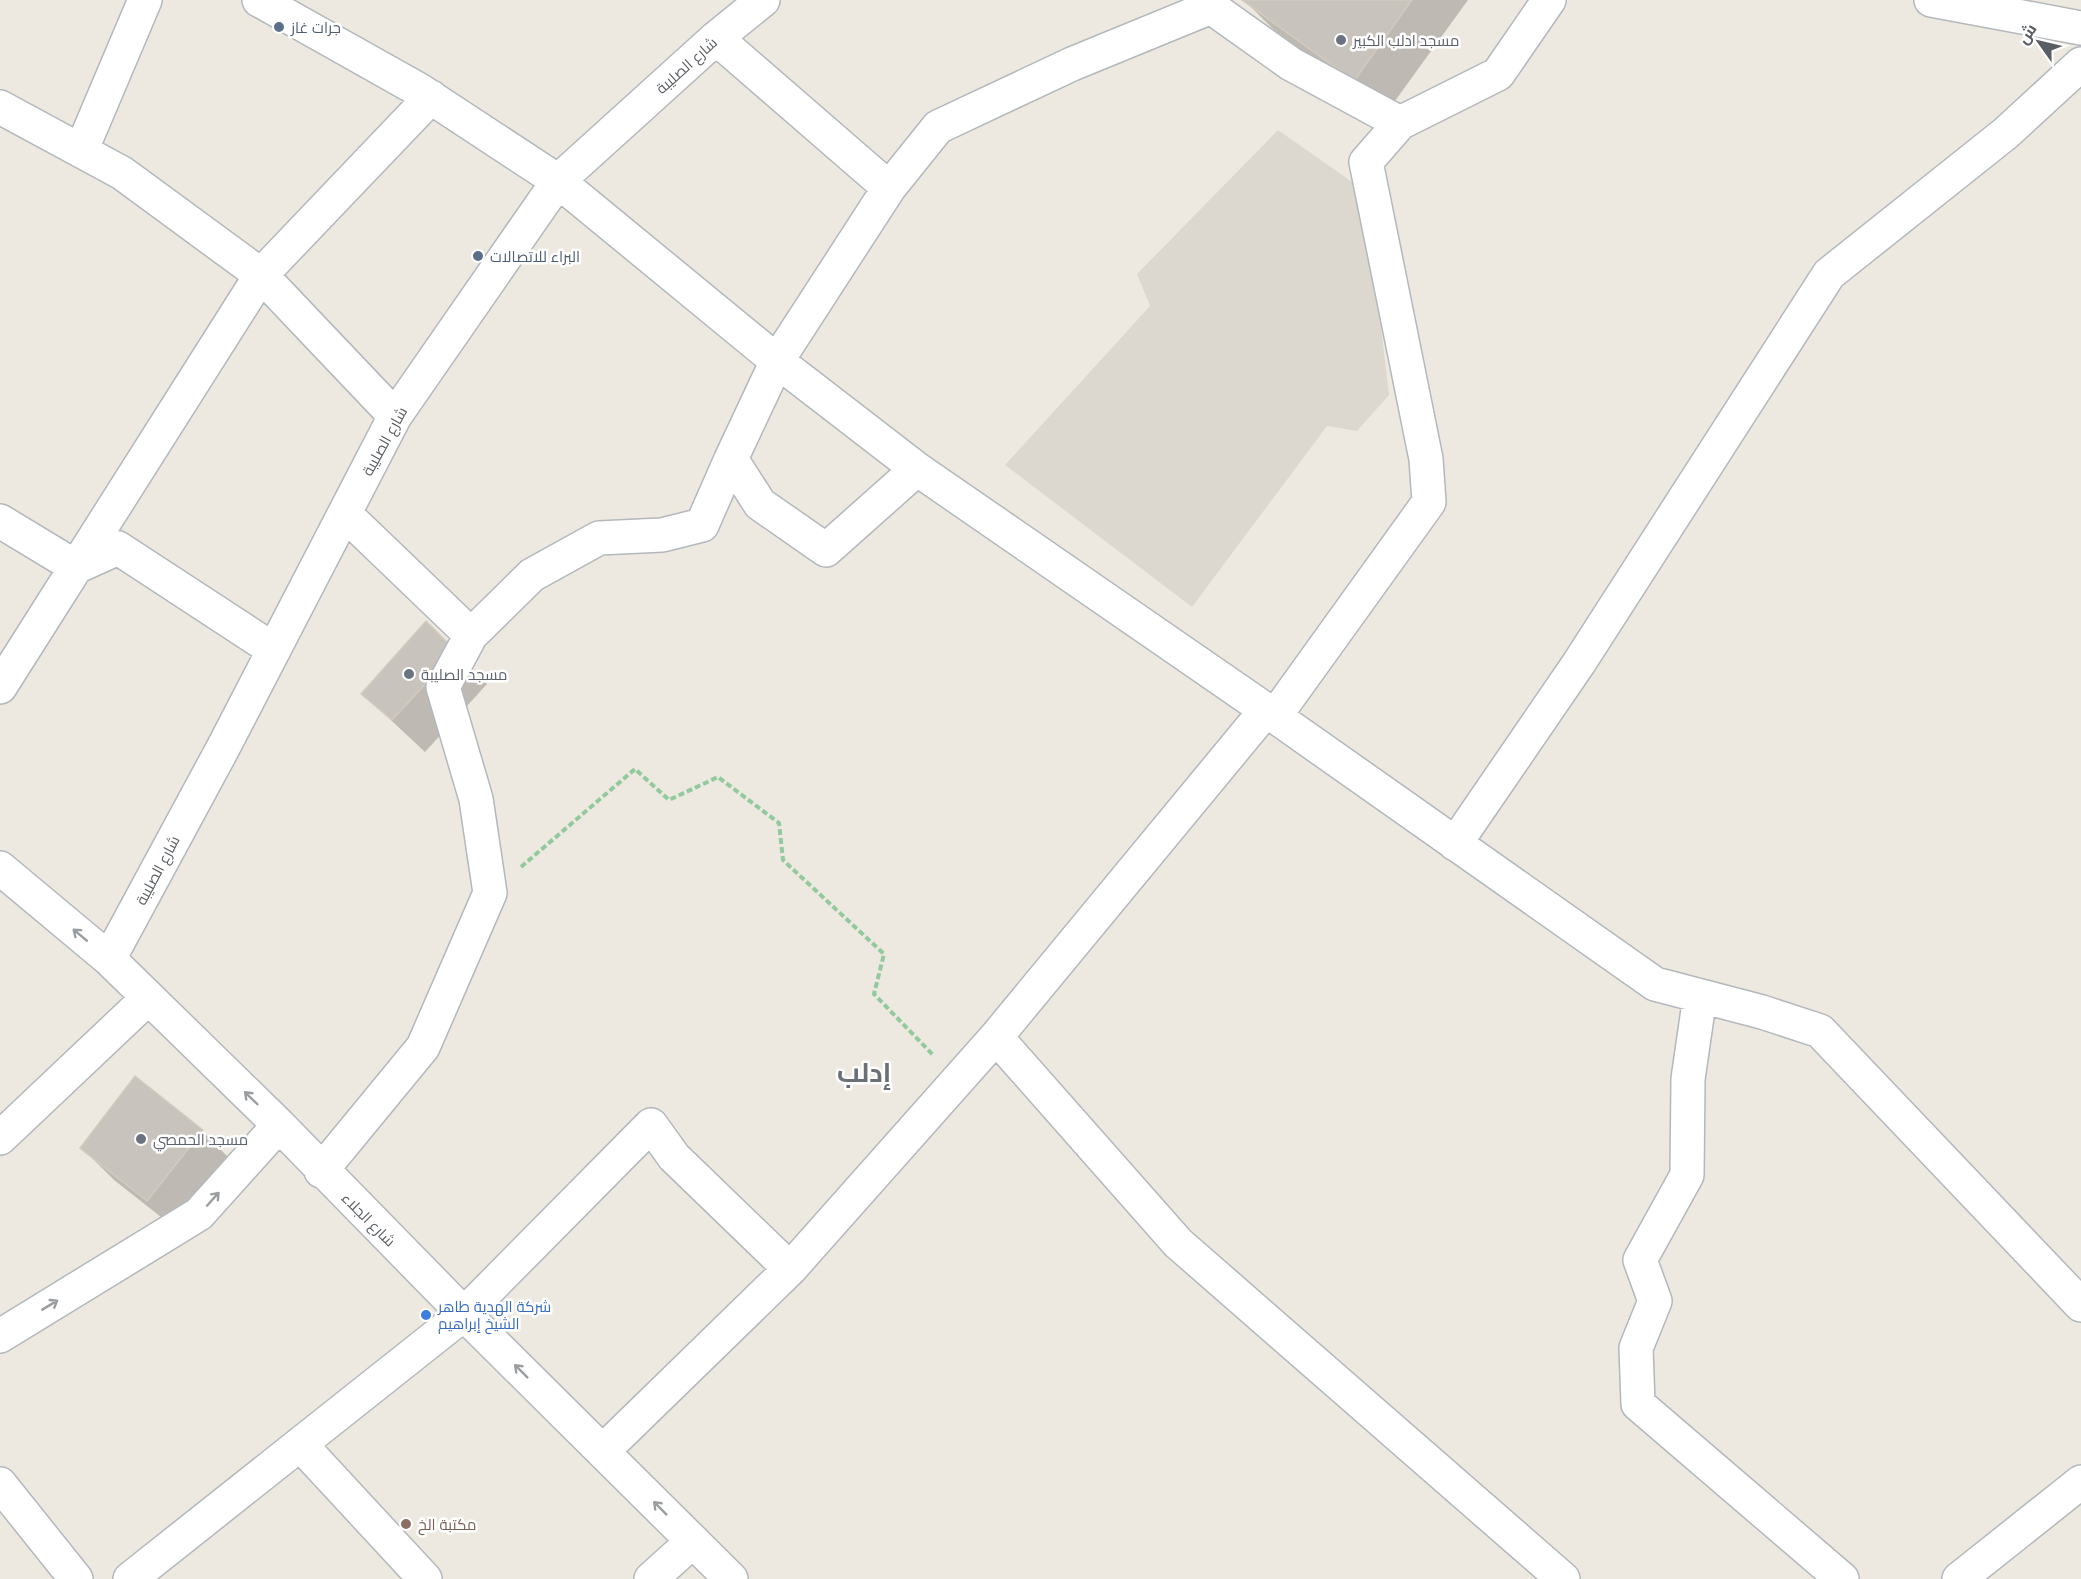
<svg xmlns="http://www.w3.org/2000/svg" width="2081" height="1579" font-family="Lato,Cairo,sans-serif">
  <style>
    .education { fill: #ddd8cf }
    .shadow { fill: #0003 }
    .building { fill: #c8c4bd; stroke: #d3cabe; stroke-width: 1.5 }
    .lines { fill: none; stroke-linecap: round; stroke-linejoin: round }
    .minor-casing { stroke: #b3b8bc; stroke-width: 36 }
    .path { stroke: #92ca9d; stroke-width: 4; stroke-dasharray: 6 3; stroke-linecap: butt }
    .minor { stroke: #fff; stroke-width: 33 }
    .oneway { stroke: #9b9ea1 }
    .service-dot { fill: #5c6f8a; stroke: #fff; stroke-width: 2 }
    .worship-dot { fill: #6b7280; stroke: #fff; stroke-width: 2 }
    .shop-dot { fill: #3f7fe0; stroke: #fff; stroke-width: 2 }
    .education-dot { fill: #8d6e63; stroke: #fff; stroke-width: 2 }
    .labels { text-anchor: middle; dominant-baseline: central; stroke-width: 5; stroke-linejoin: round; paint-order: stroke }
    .service-label { font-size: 15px; fill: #4e5e75; stroke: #fff; text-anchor: start }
    .worship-label { font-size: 15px; fill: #5b616d; stroke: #fff; text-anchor: start }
    .street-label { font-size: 15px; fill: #595e63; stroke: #fff }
    .shop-label { font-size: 15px; fill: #366cbe; stroke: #fff; text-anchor: start }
    .education-label { font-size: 15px; fill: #785e54; stroke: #fff; text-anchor: start }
    .town-label { font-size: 27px; font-weight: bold; fill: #6a7075; stroke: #fff }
  </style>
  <rect width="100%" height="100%" fill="#eee9e0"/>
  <path class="education" d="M1278 130 1365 191 1389 395 1357 431 1327 426 1192 607 1005 465 1150 306 1137 274Z"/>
  <path class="shadow" d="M1244 0H1468L1387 112 1274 30Z
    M426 623 487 684 425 752 363 694Z
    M202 1131 234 1163 180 1232 114 1180 82 1148Z"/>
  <path class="building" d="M1242 0H1412L1354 81Z
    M426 621 456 651 392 720 361 694Z
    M135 1076 203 1130 147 1201 80 1148Z"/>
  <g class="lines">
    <defs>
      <path id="minor" d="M259 0 421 91 558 181 777 361 917 469 1266 710 1655 984 1762 1012 1820 1031 2081 1305
        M1931 0 2081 28
        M716 38 889 188 777 361 731 459 760 504 826 550 917 469
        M0 107 122 173 261 275 395 416
        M81 151 145 0
        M889 188 938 127 1072 64 1211 7 1291 64 1400 123 1498 74 1549 0
        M0 521 76 567 118 548 274 650
        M471 635 532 575 599 538 662 535 702 525 731 459
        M0 687 261 275 431 97
        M1275 716 1429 502 1426 459 1366 162 1400 123
        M1455 844 1579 663 1829 274 2006 133 2081 64
        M0 868 109 959 279 1125 464 1314 731 1579
        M109 959 223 748 395 416 558 181 716 38 763 0
        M1700 996 1688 1079 1687 1175 1640 1260 1655 1301 1636 1348 1638 1404 1842 1579
        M996 1037 1178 1243 1563 1579
        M0 1138 148 998
        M321 1171 423 1047 490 893 476 799 443 687 471 635 345 514
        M0 1336 199 1214 279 1125
        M300 1444 425 1579
        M603 1451 790 1269 996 1037 1266 710
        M0 1484 76 1579
        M130 1579 464 1314 651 1125 674 1157 790 1269
        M651 1579 693 1541
        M1959 1579 2081 1482"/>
    </defs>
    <use href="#minor" class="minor-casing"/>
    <path class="path" d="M521 867 635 769 669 800 718 777 779 823 783 860 884 954 874 994 934 1056"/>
    <use href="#minor" class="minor"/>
  </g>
  <defs><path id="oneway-shaft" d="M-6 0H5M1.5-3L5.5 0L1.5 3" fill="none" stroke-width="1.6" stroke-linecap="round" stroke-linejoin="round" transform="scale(1.5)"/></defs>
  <g class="oneway">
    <use href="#oneway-shaft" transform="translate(80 935) rotate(-140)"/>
    <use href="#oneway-shaft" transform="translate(251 1098) rotate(-136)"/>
    <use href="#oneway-shaft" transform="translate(213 1199) rotate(-48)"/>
    <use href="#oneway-shaft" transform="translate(50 1305) rotate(-31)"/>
    <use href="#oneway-shaft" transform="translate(521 1371) rotate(-135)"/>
    <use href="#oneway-shaft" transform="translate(660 1508) rotate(-135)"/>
  </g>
  <g class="service-dot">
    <circle cx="279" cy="27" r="6"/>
    <circle cx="478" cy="256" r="6"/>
  </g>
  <g class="worship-dot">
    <circle cx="1341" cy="40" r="6"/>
    <circle cx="409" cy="674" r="6"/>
    <circle cx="141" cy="1139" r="6"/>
  </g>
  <circle class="shop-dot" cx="426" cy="1315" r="6"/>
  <circle class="education-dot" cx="406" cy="1524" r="6"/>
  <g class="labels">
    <g class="service-label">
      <text x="291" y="27">جرات غاز</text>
      <text x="490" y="256">البراء للاتصالات</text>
    </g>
    <g class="worship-label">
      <text x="1353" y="40">مسجد ادلب الكبير</text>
      <text x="421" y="674">مسجد الصليبة</text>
      <text x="153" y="1139">مسجد الحمصي</text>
    </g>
    <g class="street-label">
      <text transform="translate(686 65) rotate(-42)">شارع الصليبة</text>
      <text transform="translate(384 441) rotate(-61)">شارع الصليبة</text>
      <text transform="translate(157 870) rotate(-62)">شارع الصليبة</text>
      <text transform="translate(369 1219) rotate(45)">شارع الجلاء</text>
    </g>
    <g class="shop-label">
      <text x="438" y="1306">شركة الهدية طاهر<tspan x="438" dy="17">الشيخ إبراهيم</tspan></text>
    </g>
    <g class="education-label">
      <text x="418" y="1524">مكتبة الخ</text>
    </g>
    <g class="town-label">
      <text x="864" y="1071">إدلب</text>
    </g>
  </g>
  <g transform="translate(2039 42) rotate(304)" stroke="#ffffff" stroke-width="4.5" paint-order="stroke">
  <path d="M0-4.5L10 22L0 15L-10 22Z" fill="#595e63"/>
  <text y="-9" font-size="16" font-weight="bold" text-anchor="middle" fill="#595e63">ش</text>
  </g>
</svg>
